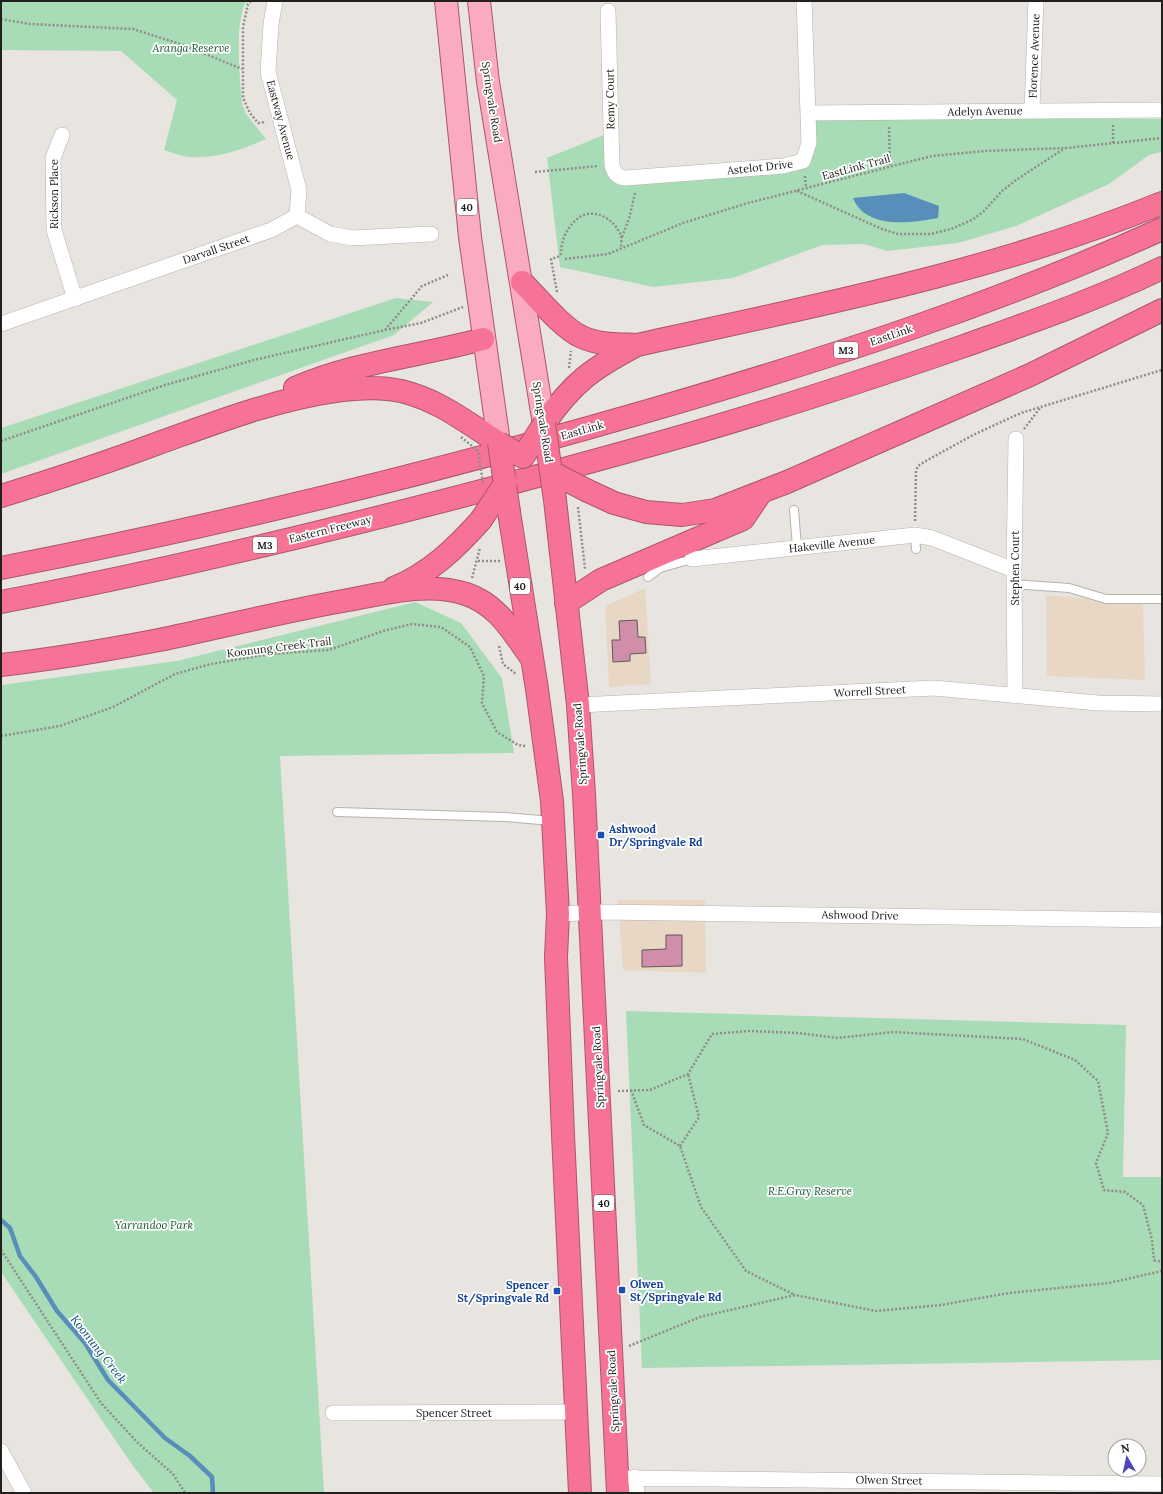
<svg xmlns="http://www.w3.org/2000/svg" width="1163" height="1494" font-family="Lora,serif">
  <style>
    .commercial { fill: #e9d7c6 }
    .green { fill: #a8dcb6 }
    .water { fill: #588fba }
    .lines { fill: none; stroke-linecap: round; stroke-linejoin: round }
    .stream { stroke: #588fba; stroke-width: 4.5 }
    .building { fill: #d08eab; stroke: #5f5a5c }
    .lane-casing { stroke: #b6b2ae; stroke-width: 10 }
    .street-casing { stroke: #b6b2ae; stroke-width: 16 }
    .primary-casing { stroke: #ac566b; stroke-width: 24 }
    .highway-casing { stroke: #ac566b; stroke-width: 24 }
    .path { stroke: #8f8d89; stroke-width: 2.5; stroke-dasharray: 2 2; stroke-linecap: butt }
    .lane { stroke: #fff; stroke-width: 8 }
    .street { stroke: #fff; stroke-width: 15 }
    .primary { stroke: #faabbf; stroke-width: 22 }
    .highway { stroke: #f77395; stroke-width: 22 }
    .highway-bridge-casing { stroke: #ac566b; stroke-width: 24; stroke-linecap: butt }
    .path-bridge { stroke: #8f8d89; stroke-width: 2.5; stroke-dasharray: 2 2; stroke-linecap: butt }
    .highway-bridge { stroke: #f77395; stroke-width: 22 }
    .transit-dot { fill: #1a4fb4; stroke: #fff; stroke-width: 1.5 }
    .labels { text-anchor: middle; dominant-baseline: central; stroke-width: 3.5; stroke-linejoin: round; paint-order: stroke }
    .shield { fill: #fff; stroke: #646362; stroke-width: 1 }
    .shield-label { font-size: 10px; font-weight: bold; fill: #21201e }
    .park-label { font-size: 11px; font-style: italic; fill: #11562e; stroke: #fff }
    .street-label { font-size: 11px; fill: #21201e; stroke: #fff }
    .transit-label { font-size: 11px; font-weight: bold; fill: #164399; stroke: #fff; text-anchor: start }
    .water-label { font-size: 12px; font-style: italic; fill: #074c77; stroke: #fff }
  </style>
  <rect width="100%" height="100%" fill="#e8e4df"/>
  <path class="commercial" d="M645 588 651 684 609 687 605 606Z
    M1046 595 1143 604 1145 680 1047 676Z
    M618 900H705L706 973 623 970Z"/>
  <path class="green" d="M1 1H246C234 25 240 78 242 104L246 114 266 139C241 150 216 159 188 157 180 156 171 152 164 150L177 100 121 51 1 50Z
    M814 117 1162 119V152L1149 155 1109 184 1016 226 958 243 887 251 864 244 822 245 733 278 653 287 560 267 547 158 604 135 607 176 618 185 783 173 808 165Z
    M396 298 433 302 394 335 1 474V428Z
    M415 602 461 623 502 678 514 753 280 756 324 1493H154L133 1466 1 1272V685L177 661Z
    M626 1011 1126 1025 1123 1177H1162V1360L642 1368Z"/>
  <path class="water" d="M904 193 939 206 938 218C911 223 866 230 853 198Z"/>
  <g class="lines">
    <path class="stream" d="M1 1220 10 1228 20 1256 36 1277 57 1311 85 1343 108 1380 165 1438 190 1456 212 1477 213 1493"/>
  </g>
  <path class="building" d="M637 620 638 637H645L646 653 630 654V661L613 662 612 640H620L619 621Z
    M666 935H682V966L642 967V950L666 949Z"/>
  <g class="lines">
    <defs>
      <path id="lane" d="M794 510 797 547
        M915 535 916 549
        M648 577 660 568 692 559
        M1014 584 1069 588 1106 599H1162
        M337 812 504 817 552 821"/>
      <path id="street" d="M275 1 271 24 268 72 299 190 297 216
        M608 11 612 165C614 173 617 178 626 178L783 166 803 161 809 143 804 1
        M1032 110 1036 1
        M808 113 1162 110
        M62 135 53 158 54 230 75 299
        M1 324 271 230 297 216 330 234 352 238 431 234
        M692 559 915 535 932 538 1014 570
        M1015 696 1014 570 1016 439
        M578 705 934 688 1098 703 1162 704
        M558 914 603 912 1162 920
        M333 1413 576 1412
        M1 1451 24 1493
        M635 1477 637 1493
        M617 1478 1162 1484"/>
      <path id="primary" d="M446 1 470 237 499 443
        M479 1 488 82 544 424"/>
      <path id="highway" d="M522 282C537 297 563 329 582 337 599 345 619 344 637 345
        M295 388C354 362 421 356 483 339
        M544 424C573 382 593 368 637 345 814 306 993 272 1162 203
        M588 491 614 503 646 512 682 515 715 510 787 482 1030 375 1162 310
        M1 496C53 480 105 463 156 444 215 423 273 400 335 391 357 388 379 386 401 391 439 400 467 423 499 443
        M555 500 578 705 584 794 618 1493
        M509 512 537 689 552 801 558 914 556 957 563 1135 580 1493
        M1 568C222 525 441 471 658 408 829 358 999 303 1162 229
        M394 588C429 574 456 548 481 520
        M1 602C226 559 448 502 669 440 768 412 866 380 964 346 1031 322 1098 299 1162 268
        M566 603 601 580 743 519 760 494
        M1 665C54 659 107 650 159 640 221 627 281 612 343 601 382 594 427 581 466 594 497 604 512 631 530 656"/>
    </defs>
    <use href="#lane" class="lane-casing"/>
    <use href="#street" class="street-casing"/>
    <use href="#primary" class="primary-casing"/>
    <use href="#highway" class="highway-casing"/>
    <path class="path" d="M251 1 248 4 243 27V98L250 113 258 123 266 122
      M1 19 30 24 133 29 183 45 242 69
      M1113 125V143
      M889 127 890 166
      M535 172 598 166
      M805 176 806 188
      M797 191 882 229 898 234H931L951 229 972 220 983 212 1002 191 1016 180 1065 148
      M622 237 629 219 635 193
      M565 259 608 254 683 223 748 203 932 156 984 151 1066 148 1162 138
      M557 292 551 259 560 256C562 252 561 248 562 244 564 235 569 226 576 220 592 205 615 219 621 236 622 239 621 244 621 248
      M385 330 421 323 463 307
      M569 368 571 351
      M1024 429 1040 408
      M1 441 165 385 254 360 385 330 422 286 448 275
      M578 507 585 569
      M915 521 916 471 918 466 924 462 973 435 1021 413 1162 370
      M478 561H500
      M472 578 480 548
      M499 646 503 664 516 674
      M1 736 60 726 113 707 175 674 211 664 270 654 329 650 383 631 412 624 441 627 470 647 484 676 482 703 497 732 518 745 526 746
      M631 1090 644 1125 680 1146 701 1207 746 1271 795 1295
      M618 1091 650 1090 688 1074 712 1034 749 1031 798 1033 837 1038 893 1032 1023 1039 1075 1060 1098 1081 1108 1133 1096 1163 1104 1190 1125 1192 1143 1205 1152 1240 1154 1260 1162 1262
      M680 1146 699 1117 688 1074
      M1 1250 101 1403 138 1443 173 1474 185 1493
      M629 1346 700 1317 795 1295 876 1311 941 1305 1009 1293 1109 1283 1162 1271"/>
    <use href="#lane" class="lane"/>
    <use href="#street" class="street"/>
    <use href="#primary" class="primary"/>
    <use href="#highway" class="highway"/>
    <defs>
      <path id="highway-bridge" d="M544 424 555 500
        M499 443 509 512
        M499 443 523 457 544 424
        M551 472 588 491
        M481 520 506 482"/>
    </defs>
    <use href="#highway-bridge" class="highway-bridge-casing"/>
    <path class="path-bridge" d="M461 437 478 451 483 483"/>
    <use href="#highway-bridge" class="highway-bridge"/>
  </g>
  <g class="transit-dot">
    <rect x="597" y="831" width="8" height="8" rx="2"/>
    <rect x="618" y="1286" width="8" height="8" rx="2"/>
    <rect x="553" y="1287" width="8" height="8" rx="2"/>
  </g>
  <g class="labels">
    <g class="shield">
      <rect x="457" y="199" width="20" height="16" rx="3"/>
      <rect x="834" y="342" width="24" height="16" rx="3"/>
      <rect x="253" y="537" width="24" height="16" rx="3"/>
      <rect x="510" y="578" width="20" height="16" rx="3"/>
      <rect x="594" y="1195" width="20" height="16" rx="3"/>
    </g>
    <g class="shield-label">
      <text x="467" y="207">40</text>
      <text x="846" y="350">M3</text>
      <text x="265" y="545">M3</text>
      <text x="520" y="586">40</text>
      <text x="604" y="1203">40</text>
    </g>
    <g class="park-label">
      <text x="191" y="48">Aranga Reserve</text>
      <text x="810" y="1191">R.E.Gray Reserve</text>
      <text x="154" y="1225">Yarrandoo Park</text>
    </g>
    <g class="street-label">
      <text transform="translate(1034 56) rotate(-88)">Florence Avenue</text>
      <text transform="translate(610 99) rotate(-91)">Remy Court</text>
      <text transform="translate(492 102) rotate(81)">Springvale Road</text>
      <text transform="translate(985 111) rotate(-1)">Adelyn Avenue</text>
      <text transform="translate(281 120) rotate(75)">Eastway Avenue</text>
      <text transform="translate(760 167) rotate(-6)">Astelot Drive</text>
      <text transform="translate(856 167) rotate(-15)">EastLink Trail</text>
      <text transform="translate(54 194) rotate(-90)">Rickson Place</text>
      <text transform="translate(216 249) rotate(-19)">Darvall Street</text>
      <text transform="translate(891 335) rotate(-19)">EastLink</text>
      <text transform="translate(543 422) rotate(81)">Springvale Road</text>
      <text transform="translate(582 430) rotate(-16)">EastLink</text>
      <text transform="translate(330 529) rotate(-14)">Eastern Freeway</text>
      <text transform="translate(832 544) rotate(-6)">Hakeville Avenue</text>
      <text transform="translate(1015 568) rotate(-90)">Stephen Court</text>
      <text transform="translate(279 647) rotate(-7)">Koonung Creek Trail</text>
      <text transform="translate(870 691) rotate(-3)">Worrell Street</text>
      <text transform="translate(580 744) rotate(-94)">Springvale Road</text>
      <text transform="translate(860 915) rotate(1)">Ashwood Drive</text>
      <text transform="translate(598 1067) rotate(-93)">Springvale Road</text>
      <text transform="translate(613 1391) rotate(-93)">Springvale Road</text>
      <text x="454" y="1413">Spencer Street</text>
      <text transform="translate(889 1480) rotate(1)">Olwen Street</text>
    </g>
    <g class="transit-label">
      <text x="609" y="829">Ashwood<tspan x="609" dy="13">Dr/Springvale Rd</tspan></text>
      <text x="630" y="1284">Olwen<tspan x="630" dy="13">St/Springvale Rd</tspan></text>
      <text x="549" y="1285" text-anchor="end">Spencer<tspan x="549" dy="13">St/Springvale Rd</tspan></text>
    </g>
    <g class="water-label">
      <text transform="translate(99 1349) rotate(52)">Koonung Creek</text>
    </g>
  </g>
  <rect width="1163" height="1494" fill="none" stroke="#21201e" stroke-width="4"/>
  <g transform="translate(1127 1458) rotate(351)"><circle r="19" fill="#ffffff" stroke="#a6a6a5"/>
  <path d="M0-3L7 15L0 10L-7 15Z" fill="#4d43ba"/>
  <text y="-6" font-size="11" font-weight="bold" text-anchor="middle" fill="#21201e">N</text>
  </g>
</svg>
